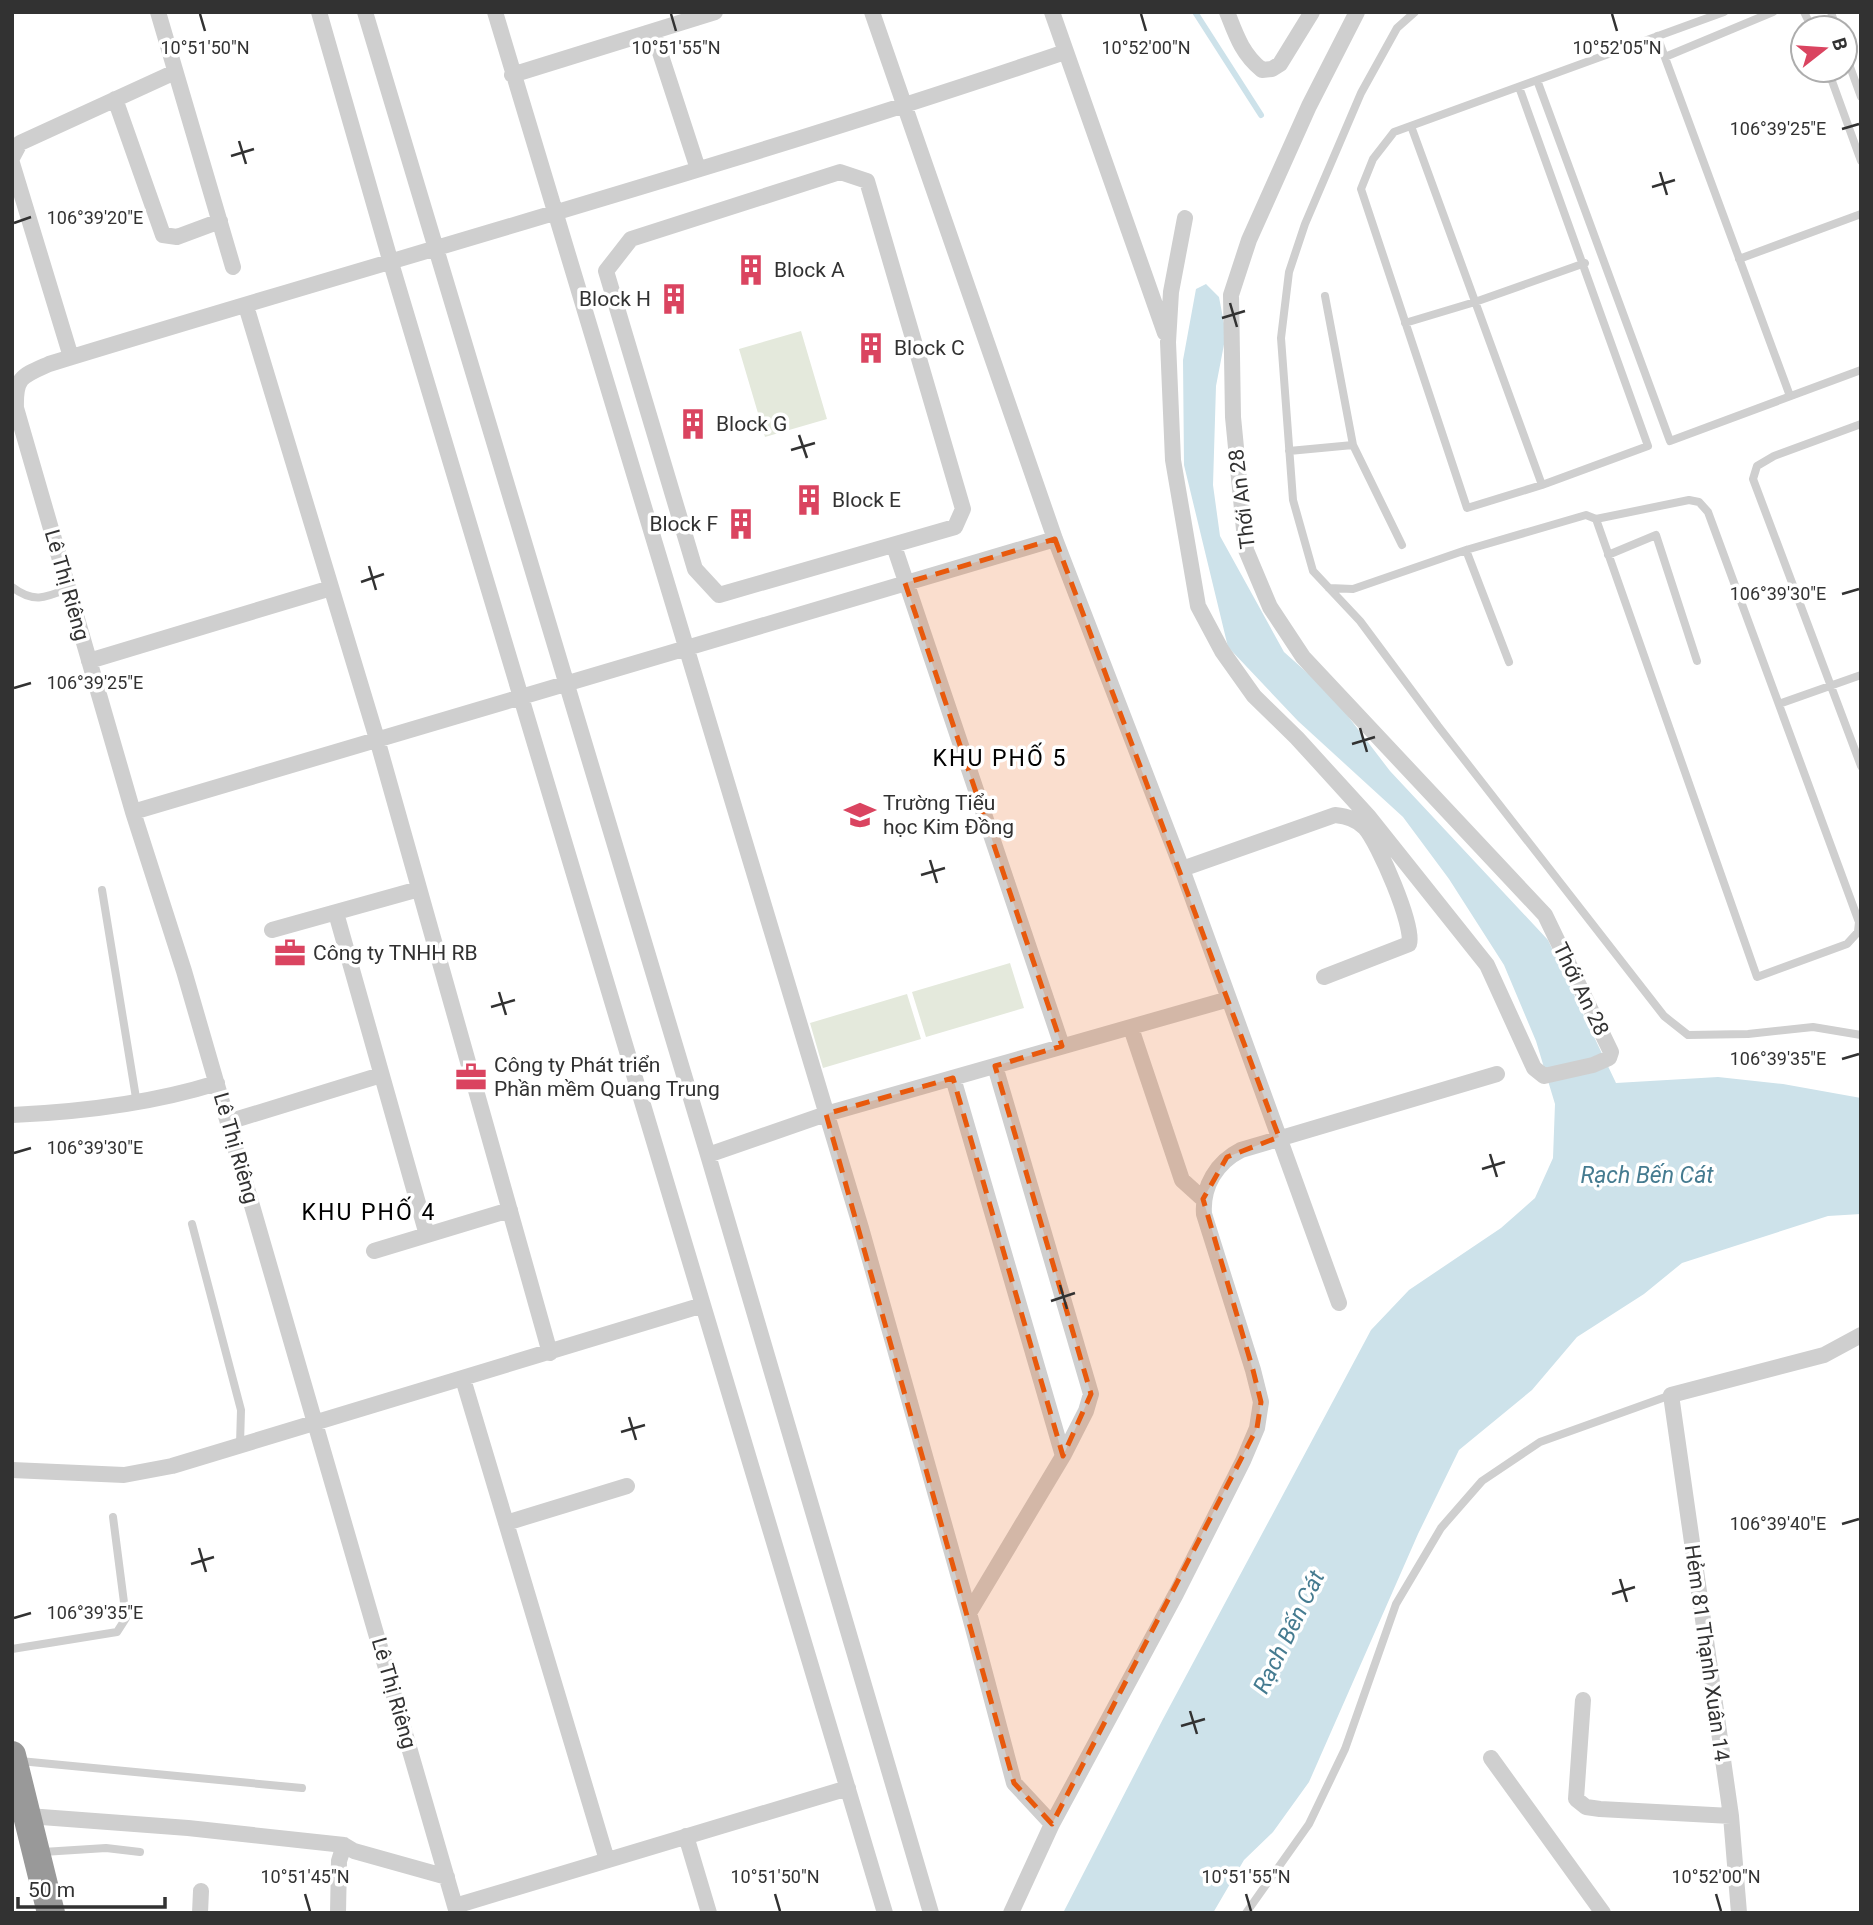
<svg xmlns="http://www.w3.org/2000/svg" width="1873" height="1925" font-family="Roboto,sans-serif">
  <style>
    .green { fill: #e4e9dc }
    .water { fill: #cde2ea }
    .lines { fill: none; stroke-linecap: round; stroke-linejoin: round }
    .stream { stroke: #cde2ea; stroke-width: 6 }
    .lane { stroke: #cfcfcf; stroke-width: 8 }
    .street { stroke: #cfcfcf; stroke-width: 16 }
    .highway { stroke: #999; stroke-width: 28 }
    .marked { fill: #e8590c; fill-opacity: 0.2; stroke: #e8590c; stroke-width: 5; stroke-dasharray: 14 9; stroke-linejoin: round }
    .ticks { fill: none; stroke: #323232; stroke-width: 2.5 }
    .labels { text-anchor: middle; dominant-baseline: central; stroke-width: 7; stroke-linejoin: round; paint-order: stroke }
    .poi-label { font-size: 21px; fill: #323232; stroke: #fff; text-anchor: start }
    .street-label { font-size: 21px; fill: #323232; stroke: #fff }
    .neighbourhood-label { font-size: 23px; letter-spacing: 2px; fill: #000; stroke: #fff }
    .water-label { font-size: 23px; font-style: italic; fill: #457b90; stroke: #fff }
    .ticks-label { font-size: 18px; text-anchor: middle; fill: #323232; stroke: #fff; stroke-width: 7; stroke-linejoin: round; paint-order: stroke }
  </style>
  <rect width="100%" height="100%" fill="#fff"/>
  <path class="green" d="M801 331 827 419 765 437 739 349Z
    M1010 963 1024 1008 926 1037 912 992Z
    M907 994 921 1039 823 1068 810 1023Z"/>
  <path class="water" d="M1206 284 1219 297 1226 334 1216 386 1213 485 1220 536 1284 652 1331 694 1390 771 1548 940 1616 1083 1718 1077 1783 1084 1861 1098V1214L1828 1216 1682 1263 1644 1294 1577 1337 1532 1390 1459 1450 1418 1534 1309 1782 1273 1832 1244 1860 1213 1913H1063L1163 1719 1371 1330 1409 1290 1501 1228 1535 1198 1553 1158 1555 1104 1536 1041 1504 965 1449 879 1403 817 1298 721 1228 647 1184 465 1183 360 1196 289Z"/>
  <g class="lines">
    <path class="stream" d="M1195 12 1261 115"/>
    <path class="lane" d="M1415 12 1397 28 1361 93 1305 224 1289 272 1281 338 1293 500 1313 571 1360 621 1438 726 1664 1016 1688 1035 1748 1034 1813 1027 1861 1035
      M1804 12 1812 28
      M1831 12 1836 28
      M1657 36 1790 396
      M1845 53 1861 97
      M1665 57 1773 12
      M1828 70 1861 161
      M1537 80 1670 441 1861 370
      M1519 87 1648 446 1542 485 1467 508 1361 189 1373 159 1394 132 1724 12
      M1411 126 1542 485
      M1739 259 1861 214
      M1325 296 1353 445
      M1405 323 1475 302 1585 263
      M1861 424 1774 456 1757 466 1753 479 1861 766
      M1289 451 1353 445 1402 545
      M1466 550 1509 662
      M1608 555 1656 535 1697 661
      M12 587C33 603 45 598 67 589
      M1329 588 1353 589 1466 550 1586 515 1596 519 1757 977 1847 944 1858 932 1859 922 1708 512 1699 502 1689 500 1596 519
      M1779 704 1861 675
      M102 890 137 1104
      M192 1224 241 1410 240 1444
      M12 1649 117 1632 126 1618 113 1517
      M20 1761 302 1788
      M43 1852 106 1848 140 1852
      M1246 1913 1309 1824 1345 1749 1396 1604 1441 1528 1482 1481 1540 1442 1671 1395"/>
    <path class="street" d="M158 12 233 267
      M319 12 391 263 885 1913
      M365 12 708 1155 931 1913
      M495 12 861 1228 969 1613 1014 1783 1052 1824
      M872 12 1055 539 1182 869 1339 1303
      M1052 12 1165 333
      M1227 12C1236 35 1242 54 1262 70L1272 69 1280 64 1312 12
      M653 31 698 169
      M512 75 715 12
      M115 99 163 235 177 237 220 221
      M12 158 20 143 175 72
      M12 163 71 357
      M840 172 867 181 963 509 955 527 719 595 695 569 606 271 631 239Z
      M1185 218 1171 292 1168 342 1173 460 1198 606 1222 651 1254 696 1297 738 1369 817 1487 965 1534 1068 1544 1076 1593 1065 1609 1058 1611 1052 1545 915 1303 657 1270 607 1246 550 1233 417 1231 295 1249 240 1309 106 1357 12
      M246 306 377 739 550 1353
      M894 546 1062 1046
      M89 661 331 588
      M133 812 1055 539
      M1182 869 1335 815C1346 816 1357 819 1365 828 1378 842 1415 927 1409 944L1324 977
      M336 913 427 1235
      M272 930 419 889
      M1131 1028 1182 1180 1203 1199
      M953 1078 1063 1456
      M12 1115C82 1112 150 1104 217 1083
      M228 1122 381 1075
      M708 1155 826 1114 1229 999
      M374 1251 510 1210
      M463 1379 607 1860
      M12 1470 124 1475 172 1466 703 1305
      M506 1523 627 1486
      M969 1613 1063 1456 1086 1411 1091 1394 995 1066
      M1583 1700 1576 1799 1586 1807 1600 1809 1731 1816
      M1491 1758 1603 1913
      M28 1816 188 1828 344 1845
      M686 1836 709 1913
      M455 1906 848 1788
      M200 1913 201 1891
      M338 1913 339 1861 344 1845 354 1851 447 1877
      M457 1913 184 971 133 812 16 408C15 377 22 376 49 364 388 260 730 166 1065 52
      M1011 1913 1052 1824 1176 1594 1243 1461 1257 1428 1261 1402 1253 1370 1204 1214C1202 1186 1217 1162 1241 1150L1497 1074
      M1739 1913 1731 1816 1671 1395 1824 1355 1861 1335"/>
    <path class="highway" d="M12 1755 51 1913"/>
  </g>
  <path class="marked" d="M1055 539 1279 1137 1227 1157 1203 1199 1253 1370 1261 1402 1257 1428 1052 1824 1014 1783 826 1114 953 1078 1063 1456 1091 1394 995 1066 1062 1046 905 583Z"/>
  <path class="ticks" d="M200 14 205 31M671 14 676 31M1141 14 1146 31M1612 14 1617 31M1842 129 1859 124M239 141 246 164M231 156 254 149M1660 172 1667 195M1652 187 1675 180M14 223 31 217M1230 303 1237 327M1222 318 1245 311M799 435 807 458M791 450 815 443M369 566 376 590M361 582 384 574M1842 594 1859 589M14 688 31 683M1360 728 1367 752M1352 744 1375 737M930 860 937 883M921 875 945 868M499 992 506 1015M491 1007 515 1000M1842 1059 1859 1054M14 1153 31 1148M1490 1154 1497 1177M1482 1169 1505 1162M1060 1285 1067 1309M1051 1301 1075 1293M629 1417 636 1440M621 1432 645 1425M1842 1524 1859 1519M199 1548 206 1572M191 1564 214 1557M1620 1579 1627 1602M1612 1594 1635 1587M14 1618 31 1613M1190 1711 1197 1734M1181 1726 1205 1719M305 1894 310 1911M775 1894 780 1911M1246 1894 1251 1911M1716 1894 1721 1911"/>
  <defs>
    <symbol id="building-bare" viewBox="-9 -9 18 18"><path d="M-4-6H4V6H1V3H-1V6H-4ZM-2.5-4.3h1.7v1.8h-1.7ZM.8-4.3h1.7v1.8H.8ZM-2.5-1h1.7V.8h-1.7ZM.8-1h1.7V.8H.8Z" fill="#da4460" stroke="#fff" stroke-width="2.5" paint-order="stroke"/></symbol>
    <symbol id="school-bare" viewBox="-9 -9 18 18"><path d="M0-5L7-2L0 1L-7-2ZM-4 1L0 2.5L4 1V4Q0 6-4 4Z" fill="#da4460" stroke="#fff" stroke-width="2.5" paint-order="stroke"/></symbol>
    <symbol id="office-bare" viewBox="-9 -9 18 18"><path d="M-6-3h4V-5.5h4V-3h4V5H-6ZM-1-4.5V-3h2v-1.5ZM-6 0V1H6V0Z" fill="#da4460" stroke="#fff" stroke-width="2.5" paint-order="stroke"/></symbol>
  </defs>
  <g fill-rule="evenodd">
    <use href="#building-bare" x="729" y="248" width="44" height="44"/>
    <use href="#building-bare" x="652" y="277" width="44" height="44"/>
    <use href="#building-bare" x="849" y="326" width="44" height="44"/>
    <use href="#building-bare" x="671" y="402" width="44" height="44"/>
    <use href="#building-bare" x="787" y="478" width="44" height="44"/>
    <use href="#building-bare" x="719" y="502" width="44" height="44"/>
    <use href="#school-bare" x="838" y="793" width="44" height="44"/>
    <use href="#office-bare" x="268" y="931" width="44" height="44"/>
    <use href="#office-bare" x="449" y="1055" width="44" height="44"/>
  </g>
  <g class="labels">
    <g class="poi-label">
      <text x="774" y="270">Block A</text>
      <text x="651" y="299" text-anchor="end">Block H</text>
      <text x="894" y="348">Block C</text>
      <text x="716" y="424">Block G</text>
      <text x="832" y="500">Block E</text>
      <text x="718" y="524" text-anchor="end">Block F</text>
      <text x="883" y="803">Trường Tiểu<tspan x="883" dy="24">học Kim Đồng</tspan></text>
      <text x="313" y="953">Công ty TNHH RB</text>
      <text x="494" y="1065">Công ty Phát triển<tspan x="494" dy="24">Phần mềm Quang Trung</tspan></text>
    </g>
    <g class="street-label">
      <text transform="translate(1242 499) rotate(-97)">Thới An 28</text>
      <text transform="translate(67 585) rotate(74)">Lê Thị Riêng</text>
      <text transform="translate(1581 989) rotate(64)">Thới An 28</text>
      <text transform="translate(236 1148) rotate(74)">Lê Thị Riêng</text>
      <text transform="translate(1707 1653) rotate(82)">Hẻm 81 Thạnh Xuân 14</text>
      <text transform="translate(394 1693) rotate(74)">Lê Thị Riêng</text>
    </g>
    <g class="neighbourhood-label">
      <text x="1000" y="758">KHU PHỐ 5</text>
      <text x="369" y="1212">KHU PHỐ 4</text>
    </g>
    <g class="water-label">
      <text x="1647" y="1175">Rạch Bến Cát</text>
      <text transform="translate(1289 1632) rotate(-64)">Rạch Bến Cát</text>
    </g>
  </g>
  <g class="ticks-label">
    <text x="205" y="54">10°51'50"N</text>
    <text x="676" y="54">10°51'55"N</text>
    <text x="1146" y="54">10°52'00"N</text>
    <text x="1617" y="54">10°52'05"N</text>
    <text x="1778" y="135">106°39'25"E</text>
    <text x="95" y="224">106°39'20"E</text>
    <text x="1778" y="600">106°39'30"E</text>
    <text x="95" y="689">106°39'25"E</text>
    <text x="1778" y="1065">106°39'35"E</text>
    <text x="95" y="1154">106°39'30"E</text>
    <text x="1778" y="1530">106°39'40"E</text>
    <text x="95" y="1619">106°39'35"E</text>
    <text x="305" y="1883">10°51'45"N</text>
    <text x="775" y="1883">10°51'50"N</text>
    <text x="1246" y="1883">10°51'55"N</text>
    <text x="1716" y="1883">10°52'00"N</text>
  </g>
  <rect width="1873" height="1925" fill="none" stroke="#323232" stroke-width="28"/>
  <g transform="translate(1824 49) rotate(73)"><circle r="33" fill="#ffffff" stroke="#adadad" stroke-width="2"/>
  <path d="M0-5L12 26L0 18L-12 26Z" fill="#da4460"/>
  <text y="-10" font-size="19" font-weight="bold" text-anchor="middle" fill="#323232">B</text>
  </g>
  <path d="M18 1897v10h147v-10" fill="none" stroke="#323232" stroke-width="3.5"/>
  <text x="28" y="1897" font-size="21" fill="#323232" stroke="#ffffff" stroke-width="5" paint-order="stroke">50 m</text>
</svg>
